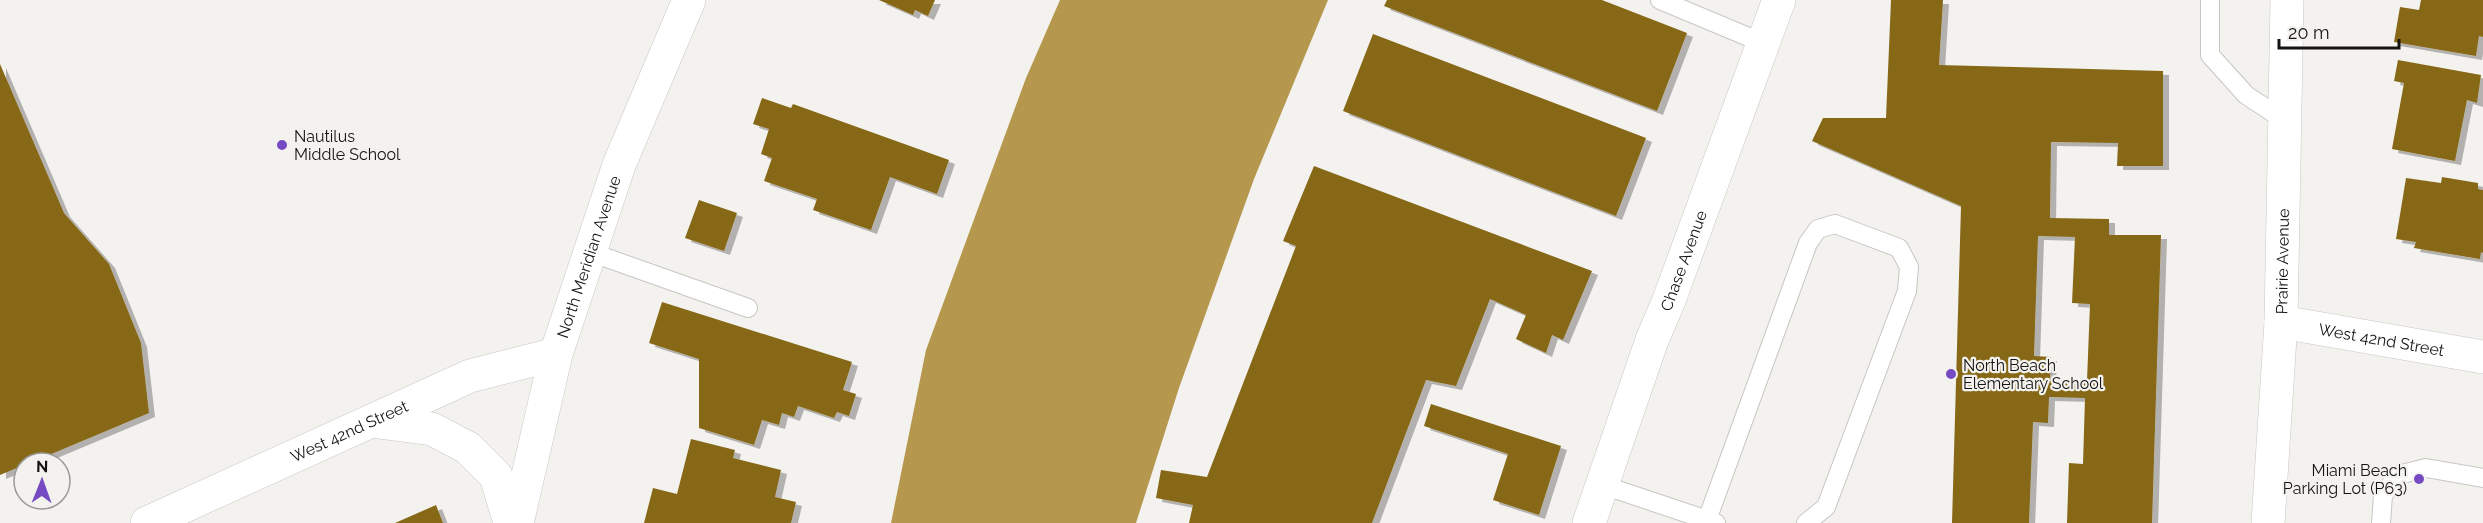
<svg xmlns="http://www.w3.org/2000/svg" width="2483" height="523" font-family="Raleway,sans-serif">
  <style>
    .water { fill: #b6974e }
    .building { fill: #866819; fill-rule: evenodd; filter: url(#shadow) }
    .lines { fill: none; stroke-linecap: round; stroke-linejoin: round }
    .service-casing { stroke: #c7c6c3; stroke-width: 20 }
    .minor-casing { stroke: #c7c6c3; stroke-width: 34 }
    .service { stroke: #fff; stroke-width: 18 }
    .minor { stroke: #fff; stroke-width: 33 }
    .poi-dot { fill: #764ac2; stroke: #f3f2ef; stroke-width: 2 }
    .labels { text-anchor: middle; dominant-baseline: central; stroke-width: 4.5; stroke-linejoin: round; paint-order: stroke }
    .poi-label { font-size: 16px; fill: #151413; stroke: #f3f2ef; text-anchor: start }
    .street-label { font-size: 16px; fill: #151413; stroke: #f3f2ef }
  </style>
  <defs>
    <filter id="shadow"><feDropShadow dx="6" dy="4" stdDeviation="0" flood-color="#0004"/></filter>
  </defs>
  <rect width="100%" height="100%" fill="#f3f2ef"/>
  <path class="water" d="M1060 0H1328L1254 179 1179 388 1136 523H891L926 350 1026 78Z"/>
  <path class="building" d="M879 0H935L928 16 915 10 913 15Z
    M1387 0H1602L1687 33 1657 111 1384 6Z
    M1891 0H1943L1939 65 2163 71V166H2117L2118 143 2051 142 2050 218 2109 219V235H2161L2152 523H2067L2069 463 2083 464 2085 398 2049 397 2048 423 2033 422 2029 523H1952L1961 206 1812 141 1823 118H1886ZM2038 236 2075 237 2072 303 2090 304 2087 381 2050 380 2051 357 2034 356Z
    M2421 0H2483V37L2479 36 2476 56 2394 42 2400 7 2419 10Z
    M1373 34 1646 138 1616 216 1343 111Z
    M2398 60 2481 75 2477 103 2467 100 2455 161 2392 149 2404 83 2394 81Z
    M0 64 64 213 109 264 141 343 149 413 30 463H24V465L0 475Z
    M762 98 791 108 793 104 949 160 937 194 890 177 871 230 813 210 817 199 764 181 772 158 761 154 769 129 753 124Z
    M1314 166 1592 271 1563 340 1552 335 1546 353 1516 339 1526 315 1490 299 1456 386 1426 380 1372 523H1189L1193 505 1156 498 1161 470 1207 477 1296 246 1283 241Z
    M2442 177 2478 183V189L2483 190V253L2481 252 2480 259 2414 248 2416 242 2396 239 2406 178 2441 183Z
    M699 200 737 213 724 251 685 238Z
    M662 302 852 362 843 390 856 394 849 416 837 412 834 418 798 406 794 417 782 413 779 425 762 420 754 445 699 428V359L649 343Z
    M1431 404 1561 446 1539 515 1493 500 1508 454 1424 426Z
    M691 439 735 450 733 458 781 470 775 497 796 502 791 523H644L653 488 677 494Z
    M436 505 443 523H395Z"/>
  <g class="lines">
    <defs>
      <path id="service" d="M1660 0 1763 43
        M2210 0V55L2246 95 2284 120
        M590 252 748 308
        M1603 485 1716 523
        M1707 520 1808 243 1818 229 1835 224 1899 248 1909 267 1907 291 1826 507 1806 523
        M2381 523 2383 495 2398 475 2426 468 2483 478"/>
      <g id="minor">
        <path id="s1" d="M2281 322 2483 357"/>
        <path d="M371 421 432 429 468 448 496 476 510 523"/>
        <path id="s2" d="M147 523 470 376 556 354"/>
        <path id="s3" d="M517 523 556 354 619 165 689 0"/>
        <path id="s4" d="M1589 523 1652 340 1669 300 1779 0"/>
        <path id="s5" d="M2268 523 2281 322 2287 0"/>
      </g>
    </defs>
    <use href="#service" class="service-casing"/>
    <use href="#minor" class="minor-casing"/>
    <use href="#service" class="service"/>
    <use href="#minor" class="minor"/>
  </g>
  <g class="poi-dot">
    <circle cx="282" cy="145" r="6"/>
    <circle cx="1951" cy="374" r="6"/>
    <circle cx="2419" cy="479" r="6"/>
  </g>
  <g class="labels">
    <g class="poi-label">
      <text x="294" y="136">Nautilus<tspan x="294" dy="18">Middle School</tspan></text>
      <text x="1963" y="365">North Beach<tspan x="1963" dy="18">Elementary School</tspan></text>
      <text x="2407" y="470" text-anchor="end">Miami Beach<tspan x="2407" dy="18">Parking Lot (P63)</tspan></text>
    </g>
    <g class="street-label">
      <text stroke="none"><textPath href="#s3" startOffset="276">North Meridian Avenue</textPath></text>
      <text stroke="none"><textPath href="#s4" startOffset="279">Chase Avenue</textPath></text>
      <text stroke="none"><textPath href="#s5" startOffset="262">Prairie Avenue</textPath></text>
      <text stroke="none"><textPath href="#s1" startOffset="102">West 42nd Street</textPath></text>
      <text stroke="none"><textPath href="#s2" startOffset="222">West 42nd Street</textPath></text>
    </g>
  </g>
  <g transform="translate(42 481) rotate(1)"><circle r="28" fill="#f3f2ef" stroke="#9a9997" stroke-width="1.5"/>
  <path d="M0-4.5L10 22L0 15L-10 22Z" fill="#764ac2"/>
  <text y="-9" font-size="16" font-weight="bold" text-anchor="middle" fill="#151413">N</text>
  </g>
  <path d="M2279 39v9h120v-9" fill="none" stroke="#151413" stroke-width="3"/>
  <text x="2288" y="39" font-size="18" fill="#151413" stroke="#f3f2ef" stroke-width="4.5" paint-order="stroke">20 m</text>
</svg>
